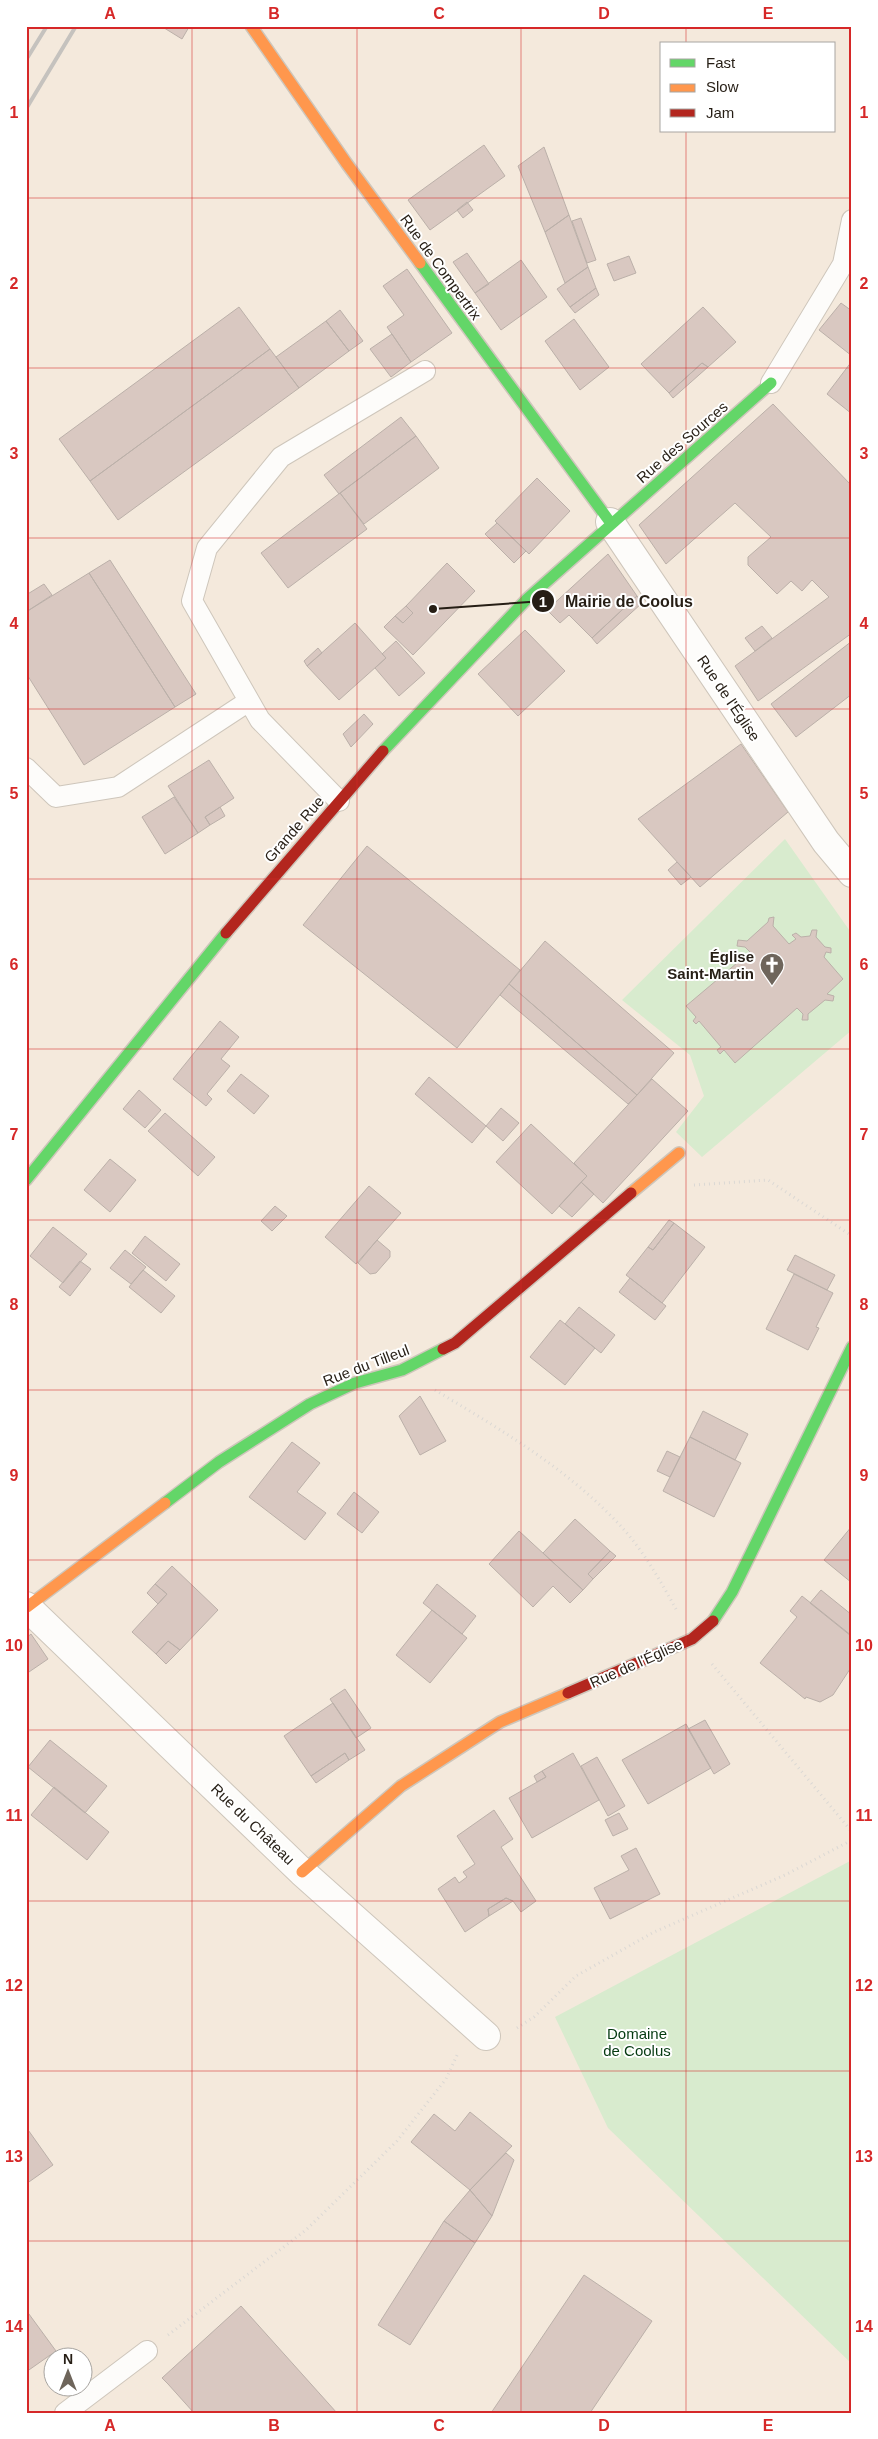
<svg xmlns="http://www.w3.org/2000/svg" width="878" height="2439" font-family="Helvetica,sans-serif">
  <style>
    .green { fill: #d8ebce }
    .building { fill: #d9c8c1; stroke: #bbb0a9 }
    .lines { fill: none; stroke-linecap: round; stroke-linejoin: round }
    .lane-casing { stroke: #cec6bb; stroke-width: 22 }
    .street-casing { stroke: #cec6bb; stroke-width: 30 }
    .fast-casing { stroke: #cec6bb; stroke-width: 14 }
    .slow-casing { stroke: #cec6bb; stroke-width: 14 }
    .jam-casing { stroke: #cec6bb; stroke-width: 14 }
    .path { stroke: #dbd8d4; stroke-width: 3; stroke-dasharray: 1 4; stroke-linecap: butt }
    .lane { stroke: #fdfcfa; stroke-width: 20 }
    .street { stroke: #fdfcfa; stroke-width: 28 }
    .fast { stroke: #63d668; stroke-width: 11 }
    .slow { stroke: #ff974d; stroke-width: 11 }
    .jam { stroke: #b3261e; stroke-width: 11 }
    .rail { stroke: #c5c2be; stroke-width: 4 }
    .grid { fill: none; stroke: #d62828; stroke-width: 1; stroke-opacity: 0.55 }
    .labels { text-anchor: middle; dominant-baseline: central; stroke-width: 4; stroke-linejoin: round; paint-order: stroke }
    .street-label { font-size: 15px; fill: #261e15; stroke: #fff }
    .poi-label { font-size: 15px; font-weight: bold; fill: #261e15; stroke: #fff; text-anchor: end }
    .park-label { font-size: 15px; fill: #053a11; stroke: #fff }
    .leader { fill: none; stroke: #261e15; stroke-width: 2 }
    .callout-dot { fill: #261e15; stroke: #fff; stroke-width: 2 }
    .mark-label { font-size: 15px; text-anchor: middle; font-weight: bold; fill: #fff }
    .callout-label { font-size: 16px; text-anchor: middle; font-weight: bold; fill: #261e15; stroke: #fff; stroke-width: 4; stroke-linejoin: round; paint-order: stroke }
    .neatline { fill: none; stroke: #d62828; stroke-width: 2 }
    .grid-label { font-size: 16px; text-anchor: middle; font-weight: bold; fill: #d62828 }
  </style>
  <rect width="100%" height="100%" fill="#f4e9dc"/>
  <path class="green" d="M785 839 852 934V1030L702 1157 676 1132 704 1096 690 1055 622 1000Z
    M852 1860V2364L608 2128 555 2017Z"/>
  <path class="building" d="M161 26H188L189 27 182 39Z
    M484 145 505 176 430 230 408 200Z
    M544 147 569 215 545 232 518 166Z
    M467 202 473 210 463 218 457 210Z
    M569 215 588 267 565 283 545 232Z
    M581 218 596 260 587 263 572 221Z
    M467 253 489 284 475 293 453 262Z
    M629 256 636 273 614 281 607 264Z
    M521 260 547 297 501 330 475 293Z
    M588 267 596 288 570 307 557 289Z
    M407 269 452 333 411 362 387 327 404 315 383 286Z
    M596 288 599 295 575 313 570 307Z
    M841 303 852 311V356L819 330Z
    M239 307 270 349 90 481 59 439Z
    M703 307 736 342 708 367 702 363 669 393 641 364Z
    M340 310 363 341 349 351 326 321Z
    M574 319 609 367 580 390 545 341Z
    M326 321 349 351 299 388 276 357Z
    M392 334 411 362 391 377 370 349Z
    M270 349 299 388 118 520 90 481Z
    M852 361V414L827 394Z
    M702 363 708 367 673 398 669 393Z
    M773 404 852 486V633L758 701 735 666 829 597 812 580 802 591 791 581 777 594 748 565V557L771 537 735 503 666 564 639 525Z
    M401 417 416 436 339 494 324 475Z
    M416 436 439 468 364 524 340 493Z
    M537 478 570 511 529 554 495 521Z
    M340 493 367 529 288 588 261 553Z
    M497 523 526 551 514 563 485 534Z
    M608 554 637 596 592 638 569 615 560 623 547 610Z
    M110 560 196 694 175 707 89 573Z
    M447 563 475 591 413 655 384 627 395 616 403 623 413 613 406 606Z
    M89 573 175 707 84 765 26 673V612Z
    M44 584 52 595 26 612V595Z
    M637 596 642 603 597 644 592 638Z
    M406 606 413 613 403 623 395 616Z
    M355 623 386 658 339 700 307 666Z
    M762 626 772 638 755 651 745 638Z
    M525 630 565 671 518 716 478 674Z
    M396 641 425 673 399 696 375 668 386 658 382 654Z
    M852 641V694L796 737 771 704Z
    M318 648 322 653 307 666 304 661Z
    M364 714 373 724 351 747 343 734Z
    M741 744 788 812 700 887 638 819Z
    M209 760 234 798 205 817 210 825 198 833 168 786Z
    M174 797 198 833 165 854 142 817Z
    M220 807 225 816 210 825 205 817Z
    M367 846 520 970 457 1048 303 925Z
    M677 862 691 877 681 885 668 870Z
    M774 917 773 926 789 944 796 939 792 935 796 933 801 937 810 936 812 930H817L816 937 825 947 831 948V953L826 952 824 957 843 979 827 994 834 996 833 1001 825 1000 808 1014V1020H802L803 1014 797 1008 735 1063 724 1050 720 1054 717 1050 721 1047 699 1021 696 1024 693 1021 696 1017 686 1006 750 952 745 947 737 946 738 940 747 941 768 922 769 918Z
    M545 941 674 1053 637 1095 509 984Z
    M509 984 637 1095 628 1104 500 995Z
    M220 1021 239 1037 221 1059 230 1066 207 1094 212 1099 206 1106 173 1079Z
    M241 1074 269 1096 254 1114 227 1091Z
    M429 1077 486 1126 472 1143 415 1094Z
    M652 1079 688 1111 603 1203 581 1182 587 1176 574 1163Z
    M139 1090 161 1110 145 1128 123 1109Z
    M501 1108 519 1123 503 1141 486 1126Z
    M165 1113 215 1157 198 1176 148 1131Z
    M531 1124 587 1176 552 1214 496 1162Z
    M110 1159 136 1180 110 1212 84 1190Z
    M581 1182 594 1194 572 1217 559 1206Z
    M369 1186 401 1213 356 1264 325 1237Z
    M275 1206 287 1216 272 1231 261 1221Z
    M669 1220 674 1223 653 1250 648 1247Z
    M674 1223 705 1247 662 1303 626 1275 648 1247 653 1250Z
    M53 1227 87 1254 63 1283 30 1256Z
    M145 1236 180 1264 166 1281 132 1253Z
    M377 1240 390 1251V1257L376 1273 370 1274 358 1263Z
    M125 1250 146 1267 131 1284 110 1268Z
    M795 1255 835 1275 827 1290 787 1270Z
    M80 1261 91 1269 70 1296 59 1287Z
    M143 1270 175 1296 161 1313 129 1287Z
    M794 1274 833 1293 816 1327 819 1328 808 1350 766 1329Z
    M630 1278 666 1306 655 1320 619 1292Z
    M579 1307 615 1335 601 1353 565 1324Z
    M560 1320 595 1348 565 1385 530 1357Z
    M420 1396 446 1441 420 1455 399 1416Z
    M703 1411 748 1434 735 1460 690 1437Z
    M690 1437 741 1463 714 1517 663 1491Z
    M292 1442 320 1463 297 1492 326 1513 305 1540 249 1497Z
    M667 1451 680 1457 670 1477 657 1471Z
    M354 1492 379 1512 362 1533 337 1514Z
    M575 1519 610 1551 588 1574 593 1579 583 1590 543 1553Z
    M852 1526V1583L824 1560Z
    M519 1531 583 1590 570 1603 553 1586 533 1607 489 1564Z
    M610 1551 616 1556 593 1579 588 1574Z
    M172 1566 218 1610 180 1650 168 1641 156 1654 132 1632 167 1594 155 1584Z
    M155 1584 167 1594 158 1604 147 1593Z
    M437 1584 476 1616 462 1634 423 1603Z
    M821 1590 852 1615 851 1636 810 1603Z
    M802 1596 852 1636V1666L833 1695 820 1702 806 1697 805 1699 760 1663 797 1617 790 1611Z
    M432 1610 467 1638 430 1683 396 1655Z
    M31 1634 48 1659 26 1674V1638Z
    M168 1641 180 1650 166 1664 156 1654Z
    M345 1689 371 1728 356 1738 330 1699Z
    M333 1703 365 1750 349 1760 345 1753 311 1776 284 1736Z
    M705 1720 730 1764 714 1774 688 1729Z
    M686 1724 711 1768 648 1804 622 1760Z
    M50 1740 107 1786 85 1813 28 1767Z
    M345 1753 349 1760 316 1783 311 1776Z
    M573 1753 599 1800 532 1838 509 1798 546 1777 542 1771Z
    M597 1757 625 1806 608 1816 581 1766Z
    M542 1771 546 1777 537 1782 534 1776Z
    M54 1787 109 1832 87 1860 31 1815Z
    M494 1810 513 1839 501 1847 536 1901 521 1912 513 1901 506 1898 488 1909 489 1916 465 1932 438 1889 455 1877 459 1883 467 1877 463 1872 475 1864 457 1836Z
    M619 1813 628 1829 613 1836 605 1820Z
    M636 1848 660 1894 610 1919 594 1888 629 1870 621 1856Z
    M506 1898 513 1901 489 1916 488 1909Z
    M470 2112 512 2146 470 2190 411 2142 434 2114 455 2131Z
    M26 2127 53 2165 26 2184Z
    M506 2153 514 2160 492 2216 470 2190Z
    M470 2190 492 2216 475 2243 444 2221Z
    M444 2221 475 2243 410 2345 378 2325Z
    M584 2275 652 2321 590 2413H491Z
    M241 2306 337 2413H194L168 2384 162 2378Z
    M26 2310 56 2351 26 2372Z"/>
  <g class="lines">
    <defs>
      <path id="lane" d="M771 383 843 264 852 220
        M26 768 56 797 118 787 249 701
        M339 801 260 720 192 601 207 548 281 457 425 371
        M65 2413 147 2351"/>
      <path id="street" d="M610 522 826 842 852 873
        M26 1606 302 1872 486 2036"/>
      <path id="fast" d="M420 263 610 522
        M383 751 527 599 771 383
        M26 1180 226 933
        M165 1503 219 1462 310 1404 355 1383 402 1370 443 1349
        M713 1621 732 1592 852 1347"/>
      <path id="slow" d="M251 26 347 164 420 263
        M631 1193 679 1153
        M27 1607 165 1503
        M302 1872 401 1786 500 1722 568 1693"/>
      <path id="jam" d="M226 933 383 751
        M443 1349 455 1343 631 1193
        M568 1693 692 1639 713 1621"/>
    </defs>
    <use href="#lane" class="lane-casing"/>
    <use href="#street" class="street-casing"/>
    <use href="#fast" class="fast-casing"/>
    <use href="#slow" class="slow-casing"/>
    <use href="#jam" class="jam-casing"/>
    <path class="path" d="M694 1185 768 1180 852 1236
      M435 1390C498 1428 563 1466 615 1520 641 1546 660 1580 677 1611
      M712 1664 852 1832
      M517 2028 534 2017 576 1976 654 1932 785 1875 852 1840
      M168 2335 306 2230 397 2141 446 2079 458 2053"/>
    <use href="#lane" class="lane"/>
    <use href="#street" class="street"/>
    <use href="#fast" class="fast"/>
    <use href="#slow" class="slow"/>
    <use href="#jam" class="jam"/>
    <path class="rail" d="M26 60 47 26
      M26 109 76 26"/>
  </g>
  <path class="grid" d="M192 26V2413M357 26V2413M521 26V2413M686 26V44M686 131V2413M26 198H852M26 368H852M26 538H852M26 709H852M26 879H852M26 1049H852M26 1220H852M26 1390H852M26 1560H852M26 1730H852M26 1901H852M26 2071H852M26 2241H852"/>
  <defs>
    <symbol id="church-pin" viewBox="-11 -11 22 30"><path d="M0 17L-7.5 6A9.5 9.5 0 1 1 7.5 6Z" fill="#6e655b" stroke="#fff"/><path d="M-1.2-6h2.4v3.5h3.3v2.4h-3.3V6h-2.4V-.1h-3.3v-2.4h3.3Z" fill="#fff"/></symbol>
  </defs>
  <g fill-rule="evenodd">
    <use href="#church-pin" x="758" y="951" width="28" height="38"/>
  </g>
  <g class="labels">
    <g class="street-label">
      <text transform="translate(441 267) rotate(54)">Rue de Compertrix</text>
      <text transform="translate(682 442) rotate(-41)">Rue des Sources</text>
      <text transform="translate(729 698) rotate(56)">Rue de l'Église</text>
      <text transform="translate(294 829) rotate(-49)">Grande Rue</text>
      <text transform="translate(366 1365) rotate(-21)">Rue du Tilleul</text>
      <text transform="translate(636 1663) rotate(-24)">Rue de l'Église</text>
      <text transform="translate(253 1824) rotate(44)">Rue du Château</text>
    </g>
    <g class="poi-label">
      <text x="754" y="956">Église<tspan x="754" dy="17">Saint-Martin</tspan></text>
    </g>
    <g class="park-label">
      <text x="637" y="2033">Domaine<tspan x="637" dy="17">de Coolus</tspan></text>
    </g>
  </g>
  <path class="leader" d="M433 609L543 601"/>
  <g class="callout-dot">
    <circle cx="433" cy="609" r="5"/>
    <circle cx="543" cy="601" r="12"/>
  </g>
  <g class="mark-label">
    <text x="543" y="607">1</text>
  </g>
  <g class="callout-label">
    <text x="629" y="607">Mairie de Coolus</text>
  </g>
  <rect width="878" height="2439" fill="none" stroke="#ffffff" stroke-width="55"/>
  <rect x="660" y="42" width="175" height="90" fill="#ffffff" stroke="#a8a5a1"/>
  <rect x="670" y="59" width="25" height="8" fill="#63d668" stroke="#a8a5a1"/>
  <text x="706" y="68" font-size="15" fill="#261e15">Fast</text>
  <rect x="670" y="84" width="25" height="8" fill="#ff974d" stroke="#a8a5a1"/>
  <text x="706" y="92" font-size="15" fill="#261e15">Slow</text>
  <rect x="670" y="109" width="25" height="8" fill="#b3261e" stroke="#a8a5a1"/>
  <text x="706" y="118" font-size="15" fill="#261e15">Jam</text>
  <g transform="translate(68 2372)"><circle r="24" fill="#ffffff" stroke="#a8a5a1"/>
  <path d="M0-4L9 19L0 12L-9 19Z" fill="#6e655b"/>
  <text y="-8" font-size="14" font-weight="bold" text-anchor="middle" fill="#261e15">N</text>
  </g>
  <rect x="28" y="28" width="822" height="2384" class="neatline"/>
  <g class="grid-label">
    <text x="110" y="19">A</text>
    <text x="274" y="19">B</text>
    <text x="439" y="19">C</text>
    <text x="604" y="19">D</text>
    <text x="768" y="19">E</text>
    <text x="14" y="118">1</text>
    <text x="864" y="118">1</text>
    <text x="14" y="289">2</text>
    <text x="864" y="289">2</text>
    <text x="14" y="459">3</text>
    <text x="864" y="459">3</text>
    <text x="14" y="629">4</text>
    <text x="864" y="629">4</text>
    <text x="14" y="799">5</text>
    <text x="864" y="799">5</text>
    <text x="14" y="970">6</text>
    <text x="864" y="970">6</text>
    <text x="14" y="1140">7</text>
    <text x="864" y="1140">7</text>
    <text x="14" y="1310">8</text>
    <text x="864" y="1310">8</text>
    <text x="14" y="1481">9</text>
    <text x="864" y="1481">9</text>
    <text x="14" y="1651">10</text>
    <text x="864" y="1651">10</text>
    <text x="14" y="1821">11</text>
    <text x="864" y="1821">11</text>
    <text x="14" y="1991">12</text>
    <text x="864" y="1991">12</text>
    <text x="14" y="2162">13</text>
    <text x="864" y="2162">13</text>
    <text x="14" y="2332">14</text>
    <text x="864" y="2332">14</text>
    <text x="110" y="2431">A</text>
    <text x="274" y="2431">B</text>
    <text x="439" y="2431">C</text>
    <text x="604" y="2431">D</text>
    <text x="768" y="2431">E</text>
  </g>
</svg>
